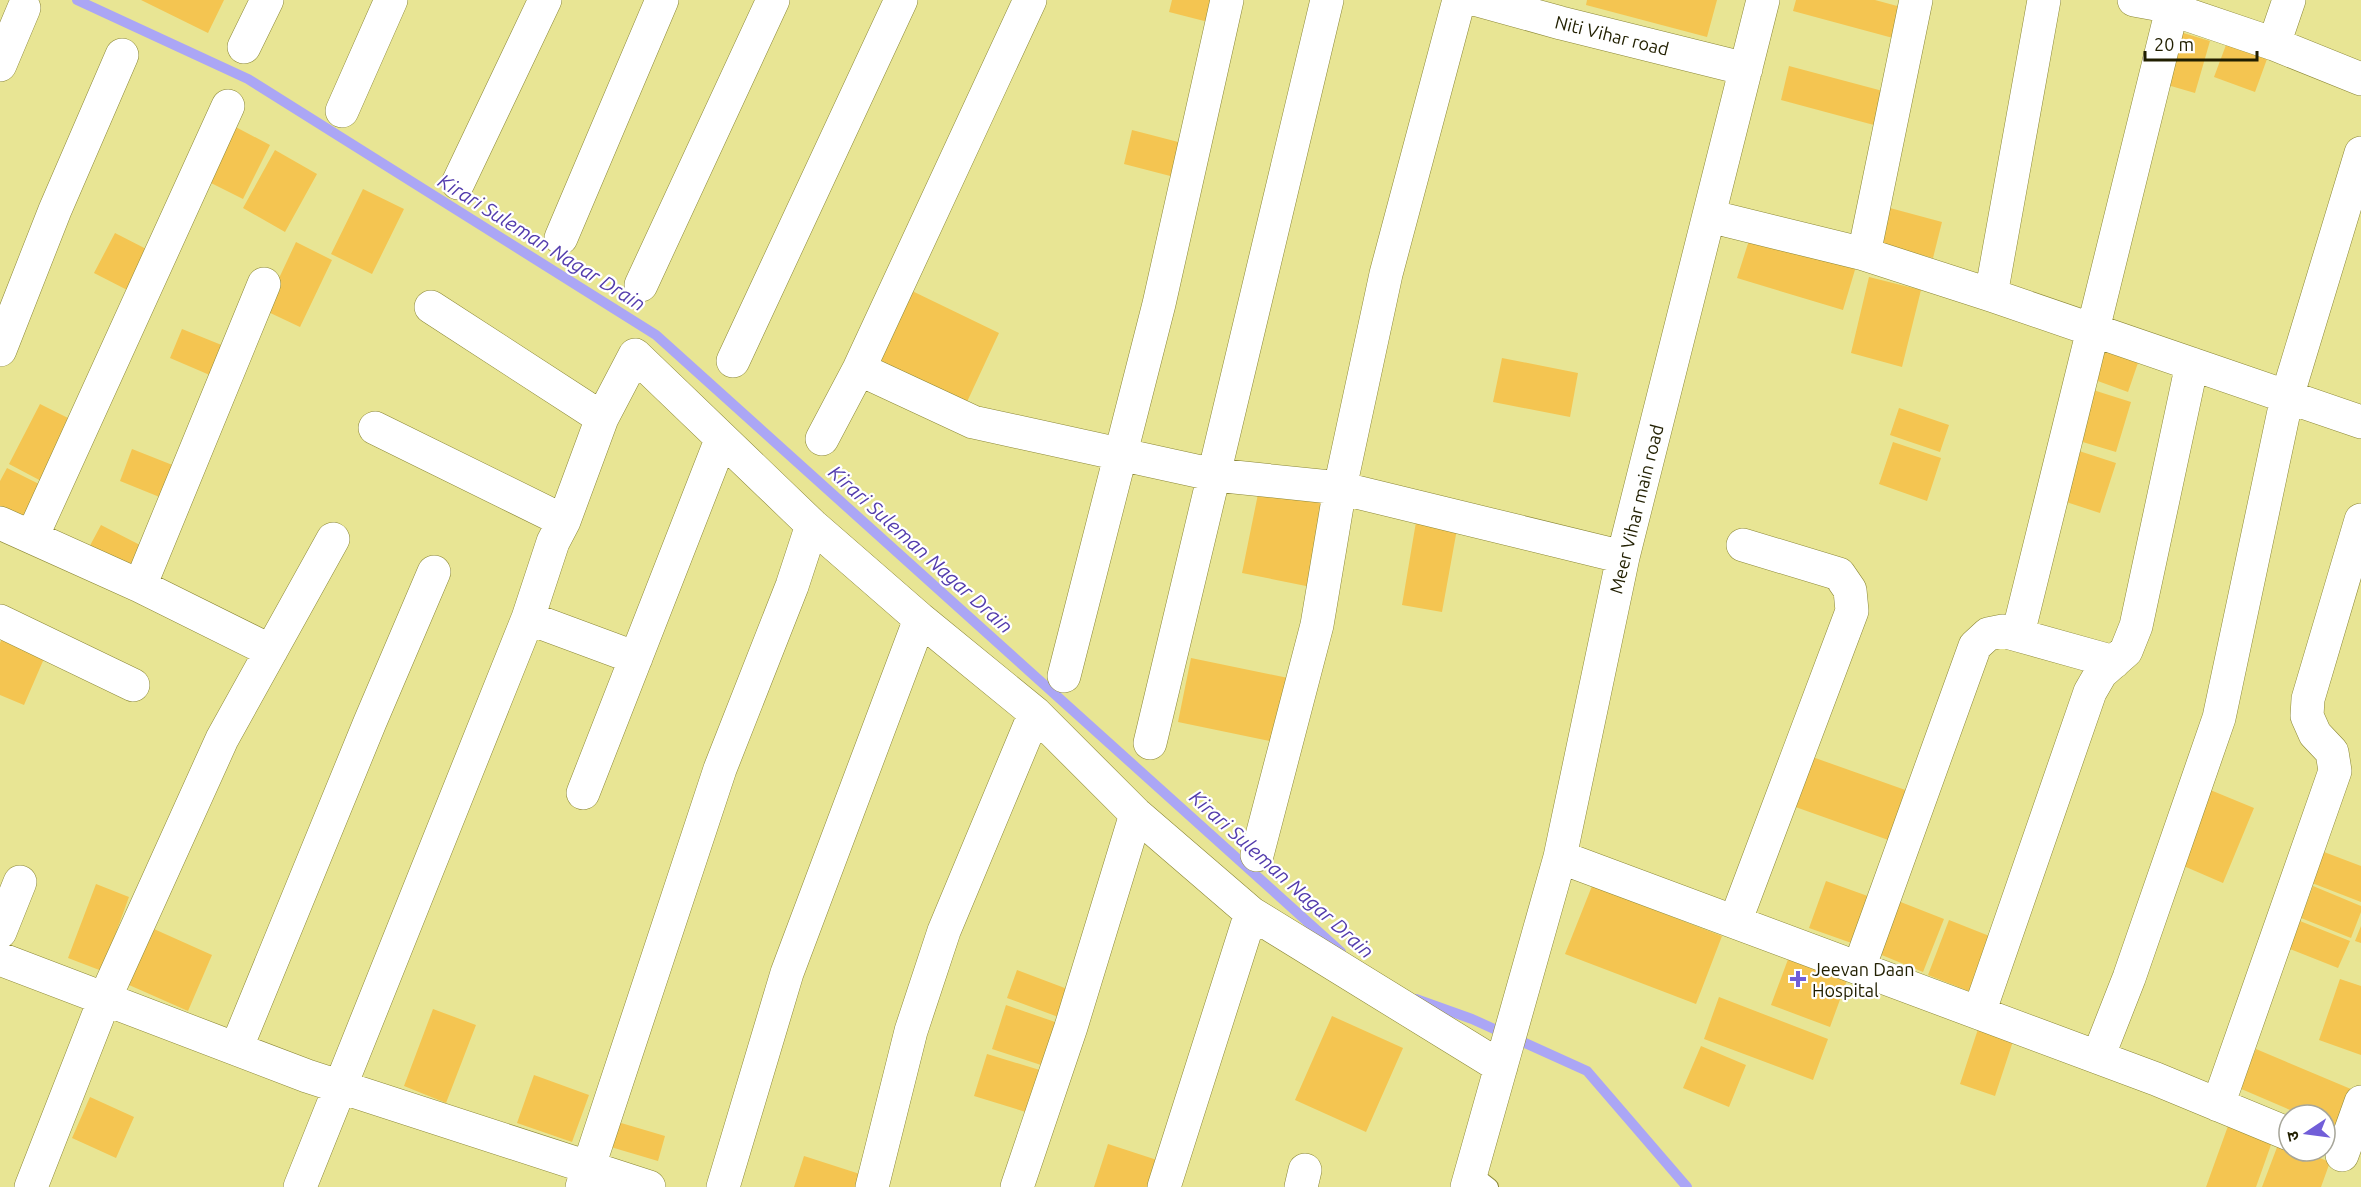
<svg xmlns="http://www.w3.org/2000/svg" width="2361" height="1187" font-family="Ubuntu,'Noto Sans Devanagari',sans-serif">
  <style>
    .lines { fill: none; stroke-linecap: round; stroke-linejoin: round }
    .stream { stroke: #aba6f5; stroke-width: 10 }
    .building { fill: #f4c551 }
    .service-casing { stroke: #8b8736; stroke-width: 18 }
    .minor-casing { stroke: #8b8736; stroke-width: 34 }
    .service { stroke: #fff; stroke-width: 16 }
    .minor { stroke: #fff; stroke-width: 33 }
    .poi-dot { fill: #715ed8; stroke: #fff; stroke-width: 2 }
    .labels { text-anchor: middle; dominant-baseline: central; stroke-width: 4.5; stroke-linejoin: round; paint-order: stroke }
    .street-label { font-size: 18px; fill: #211f00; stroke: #fff }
    .poi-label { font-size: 18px; fill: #211f00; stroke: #fff; text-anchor: start }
    .water-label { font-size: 20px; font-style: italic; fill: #533cad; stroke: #fff }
  </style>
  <rect width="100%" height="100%" fill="#e8e594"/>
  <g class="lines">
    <path class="stream" d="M77 0 248 79 656 335 1341 952
      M1416 999 1472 1019 1587 1071 1687 1187"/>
  </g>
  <path class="building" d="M141 0H224L208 33Z
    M1172 0H1223L1216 24 1169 12Z
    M1587 0H1717L1707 37 1586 5Z
    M1796 0H1875L1912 10 1904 41 1793 11Z
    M2180 32 2210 41 2195 93 2164 84Z
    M2226 45 2267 59 2255 92 2214 77Z
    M1789 66 1894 94 1885 128 1781 100Z
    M230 124 270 145 243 199 203 179Z
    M1132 130 1186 144 1178 178 1124 164Z
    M275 150 317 174 285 232 243 208Z
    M363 189 404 209 372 274 331 254Z
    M1890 208 1942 222 1933 258 1880 244Z
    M1752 231 1857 263 1843 310 1737 278Z
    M115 233 154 253 133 293 94 273Z
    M296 242 332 260 300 327 264 310Z
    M1869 277 1921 290 1902 367 1851 353Z
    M908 289 999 333 966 404 875 361Z
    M182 329 224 346 212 376 170 358Z
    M2098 338 2141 354 2128 392 2084 376Z
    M1502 358 1578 373 1570 417 1493 402Z
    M2090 389 2131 402 2116 452 2076 440Z
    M40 404 76 422 45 483 9 464Z
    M1899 408 1949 425 1940 452 1890 435Z
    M1893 442 1941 458 1927 501 1879 484Z
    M132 449 175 466 162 498 120 481Z
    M2073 449 2116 463 2100 513 2057 499Z
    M7 468 43 486 24 523 0 510V481Z
    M1259 489 1332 504 1316 588 1242 573Z
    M1416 522 1457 529 1442 612 1402 605Z
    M101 525 142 546 126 575 86 553Z
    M3 636 46 654 24 705 0 695V643Z
    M1191 658 1298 680 1284 744 1178 722Z
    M1804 754 1911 792 1894 842 1787 804Z
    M2203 787 2254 808 2223 883 2172 861Z
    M2324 852 2361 866V902L2312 883Z
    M1826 881 1876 899 1860 946 1809 928Z
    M96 884 129 897 102 971 68 958Z
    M1592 886 1722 936 1696 1004 1565 954Z
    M2313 886 2361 906V912L2351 938 2301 918Z
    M1893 899 1944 919 1923 972 1872 951Z
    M1949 920 1997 939 1976 994 1928 975Z
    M2300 921 2350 941 2338 968 2290 949Z
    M145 925 212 955 188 1011 120 981Z
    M2361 926V943L2355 941Z
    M1790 954 1849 975 1830 1027 1771 1005Z
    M1017 970 1070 990 1061 1018 1007 998Z
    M2340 979 2361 986V1055L2319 1040Z
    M1719 997 1828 1039 1813 1080 1704 1039Z
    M1006 1005 1058 1023 1044 1066 992 1049Z
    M433 1009 476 1025 446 1103 404 1086Z
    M1332 1016 1403 1048 1366 1132 1295 1100Z
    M1979 1026 2014 1038 1995 1096 1960 1084Z
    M1701 1046 1746 1065 1729 1107 1683 1088Z
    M2256 1049 2358 1092 2341 1132 2325 1125V1115H2302L2239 1088Z
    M987 1054 1043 1071 1029 1113 974 1096Z
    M534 1075 589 1095 572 1142 517 1123Z
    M90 1097 134 1117 116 1158 72 1138Z
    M611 1120 665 1136 658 1161 604 1145Z
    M2228 1126 2272 1142 2256 1187H2206Z
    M2279 1142 2289 1146V1151H2302L2330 1162 2321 1187H2262Z
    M1108 1144 1157 1160 1149 1187H1094Z
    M804 1156 863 1175 859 1187H794Z"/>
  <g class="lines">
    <defs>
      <path id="service" d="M1471 1172 1490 1187"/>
      <path id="minor" d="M1478 0 1561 23 1746 69
        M2134 0 2156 4 2274 44 2361 79
        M2274 44 2289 0
        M244 47 267 0
        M0 65 24 8
        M342 111 391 0
        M458 183 545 0
        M1709 216 1864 254 1991 295 2361 422
        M561 238 662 0
        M1864 254 1916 0
        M641 285 773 0
        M1991 295 2044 0
        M431 307 602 418
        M0 350 55 210 122 55
        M733 361 901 0
        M859 369 973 422 1215 475 1340 488 1623 557
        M375 428 564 521
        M822 439 859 369 1030 0
        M0 523 140 586 271 651
        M32 537 228 106
        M140 586 264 284
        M528 618 636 658
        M0 621 133 685
        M2018 634 2172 9
        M1064 676 1159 304 1227 0
        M1150 743 1327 0
        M583 793 721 440
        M1257 855 1317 625 1340 488 1386 274 1459 0
        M1560 857 2156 1079 2289 1134
        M1735 922 1852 611 1850 590 1839 574 1743 545
        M0 932 20 882
        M0 959 307 1076 649 1187
        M1859 968 1975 646 1988 634 2003 631 2114 662
        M1979 1013 2090 692 2101 673 2126 651 2136 626 2192 364
        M236 1049 370 722 434 572
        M2098 1057 2129 978 2219 718 2287 397 2361 153
        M2218 1105 2335 771 2332 752 2315 734 2307 716 2308 699 2361 520
        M2342 1155 2361 1102
        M31 1187 105 998 222 739 333 539
        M300 1187 528 618 553 542 564 521 602 418 635 355 812 525 920 619 1035 713 1136 814 1251 913 1501 1067
        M582 1187 720 769 792 586 812 525
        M723 1187 787 973 920 619
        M872 1187 911 1031 944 931 1035 713
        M1017 1187 1071 1027 1136 814
        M1164 1187 1251 913
        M1301 1187 1305 1170
        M1467 1187 1560 857 1623 557 1763 0"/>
    </defs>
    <use href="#service" class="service-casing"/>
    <use href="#minor" class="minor-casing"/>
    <use href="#service" class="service"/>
    <use href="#minor" class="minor"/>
  </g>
  <path class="poi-dot" d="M1795 970h6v6h6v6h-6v6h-6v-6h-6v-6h6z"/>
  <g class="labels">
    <g class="street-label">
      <text transform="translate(1612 35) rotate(14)">Niti Vihar road</text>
      <text transform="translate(1636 509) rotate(-76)">Meer Vihar main road</text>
    </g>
    <g class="poi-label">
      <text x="1812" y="969">Jeevan Daan<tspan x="1812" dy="21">Hospital</tspan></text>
    </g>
    <g class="water-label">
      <text transform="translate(542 242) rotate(32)">Kirari Suleman Nagar Drain</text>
      <text transform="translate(921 549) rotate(42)">Kirari Suleman Nagar Drain</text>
      <text transform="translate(1282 874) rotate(42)">Kirari Suleman Nagar Drain</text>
    </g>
  </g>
  <g transform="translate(2307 1133) rotate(257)"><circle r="28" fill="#ffffff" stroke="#a6a599" stroke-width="1.5"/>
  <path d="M0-4.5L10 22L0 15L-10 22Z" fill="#715ed8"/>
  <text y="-9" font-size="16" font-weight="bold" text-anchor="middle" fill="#211f00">उ</text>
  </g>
  <path d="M2145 51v9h112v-9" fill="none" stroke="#211f00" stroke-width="3"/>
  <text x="2154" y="51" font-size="18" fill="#211f00" stroke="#ffffff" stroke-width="4.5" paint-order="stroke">20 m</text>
</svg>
